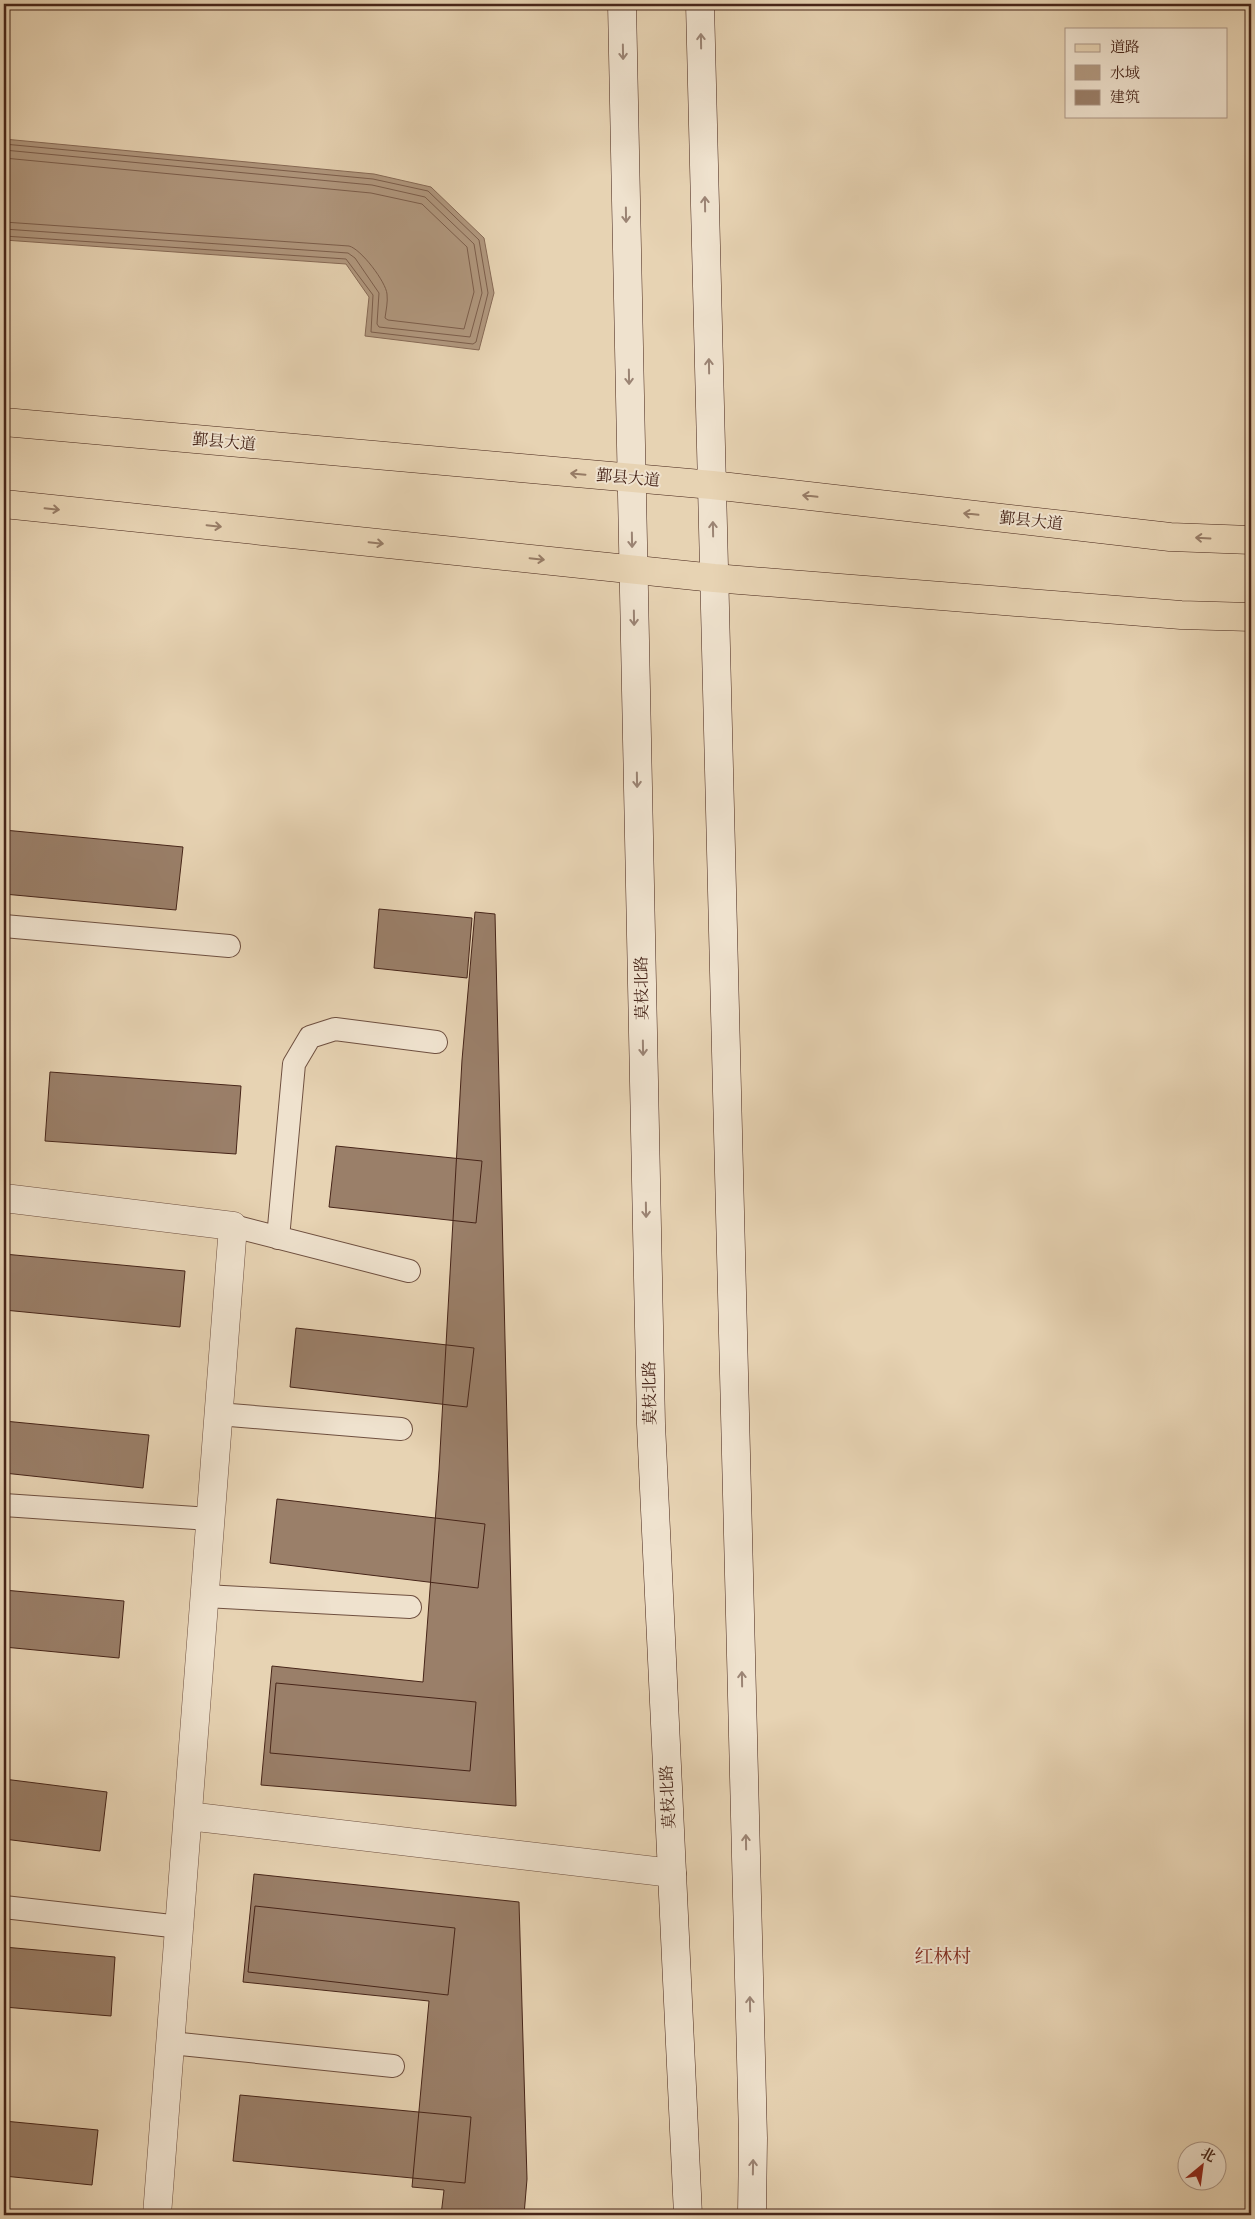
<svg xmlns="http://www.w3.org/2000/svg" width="1255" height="2219" font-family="'IM FELL Double Pica','Noto Serif SC',serif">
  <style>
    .water { fill: #b1987f; stroke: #876a56 }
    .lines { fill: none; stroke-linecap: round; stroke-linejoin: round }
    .shore { stroke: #7c5e4c; stroke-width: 1 }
    .building { fill: #9a7f69; stroke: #472519 }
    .lane-casing { stroke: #6f5040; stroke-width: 24 }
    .street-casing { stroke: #6f5040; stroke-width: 29 }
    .secondary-casing { stroke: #472519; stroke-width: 29 }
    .primary-casing { stroke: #472519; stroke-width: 29 }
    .lane { stroke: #efe2ce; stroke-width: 22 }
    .street { stroke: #efe2ce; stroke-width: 28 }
    .secondary { stroke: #efe2ce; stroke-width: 28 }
    .primary { stroke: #e7d3b3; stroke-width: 28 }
    .oneway { stroke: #9b8474 }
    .oneway2 { stroke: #977c66 }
    .labels { text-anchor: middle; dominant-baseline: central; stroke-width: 4; stroke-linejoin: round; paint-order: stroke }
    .street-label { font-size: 16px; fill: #472519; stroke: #efe2ce }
    .quarter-label { font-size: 19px; fill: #7a1f14; stroke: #efe2ce }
  </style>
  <rect width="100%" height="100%" fill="#e7d3b3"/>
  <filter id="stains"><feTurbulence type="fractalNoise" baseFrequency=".004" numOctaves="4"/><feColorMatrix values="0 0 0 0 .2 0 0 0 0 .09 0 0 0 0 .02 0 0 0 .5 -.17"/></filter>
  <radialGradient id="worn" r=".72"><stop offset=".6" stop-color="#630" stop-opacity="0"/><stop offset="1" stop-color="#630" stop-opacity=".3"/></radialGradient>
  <path class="water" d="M4 139 374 174 431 187 484 238 494 293 479 350 365 336 369 297 346 264 4 240Z"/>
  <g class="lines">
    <path class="shore" d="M4 144 373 179 428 191 479 240 488 293 476 342 473 344 371 332 373 295 346 259 4 236
      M4 150 372 185 425 197 474 244 482 293 470 337 379 327 377 324 379 293 355 258 348 253 4 229
      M4 158 371 193 422 204 467 247 474 292 464 329 388 320 385 318C386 310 388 302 387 294 386 282 361 249 349 246L4 222"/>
  </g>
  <path class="building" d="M4 830 183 847 176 910 4 894Z
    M379 909 472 918 467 978 374 968Z
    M475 912 495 914 516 1806 261 1785 272 1666 423 1682 439 1470 462 1060Z
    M50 1072 241 1086 236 1154 45 1141Z
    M336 1146 482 1161 476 1223 329 1207Z
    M4 1254 185 1271 180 1327 4 1310Z
    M296 1328 474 1348 467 1407 290 1387Z
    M4 1421 149 1435 143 1488 4 1473Z
    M277 1499 485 1524 478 1588 270 1563Z
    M4 1590 124 1601 119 1658 4 1647Z
    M276 1683 476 1702 470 1771 270 1753Z
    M4 1779 107 1792 100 1851 4 1839Z
    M254 1874 519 1902 527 2179 524 2215H441L444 2190 412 2187 429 2001 243 1982Z
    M255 1906 455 1928 448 1995 248 1972Z
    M4 1947 115 1957 111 2016 4 2007Z
    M240 2095 471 2117 465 2183 233 2161Z
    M4 2121 98 2130 92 2185 4 2176Z"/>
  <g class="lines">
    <defs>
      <path id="lane" d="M4 926 229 946
        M233 1226 409 1271
        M278 1238 294 1064 310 1037 335 1029 436 1042
        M218 1414 401 1429
        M4 1505 210 1519
        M205 1596 410 1607
        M4 1907 180 1927
        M171 2043 393 2066"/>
      <path id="street" d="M4 1198 233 1226 157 2215
        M188 1816 672 1873"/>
      <path id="secondary" d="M622 4 651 1424 688 2215
        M700 4 753 2138 752 2215"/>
      <path id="primary" d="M4 422 712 485 1170 537 1251 540
        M4 504 714 578 1181 615 1251 617"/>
    </defs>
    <use href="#lane" class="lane-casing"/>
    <use href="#street" class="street-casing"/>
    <use href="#secondary" class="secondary-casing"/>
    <use href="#primary" class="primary-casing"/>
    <use href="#lane" class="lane"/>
    <use href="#street" class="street"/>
    <use href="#secondary" class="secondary"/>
    <use href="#primary" class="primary"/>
  </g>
  <defs><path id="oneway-shaft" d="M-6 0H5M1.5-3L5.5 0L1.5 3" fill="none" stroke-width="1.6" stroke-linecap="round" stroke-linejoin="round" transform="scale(1.25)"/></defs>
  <g class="oneway">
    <use href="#oneway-shaft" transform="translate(701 41) rotate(-91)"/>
    <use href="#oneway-shaft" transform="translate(623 52) rotate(89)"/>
    <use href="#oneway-shaft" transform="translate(705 204) rotate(-91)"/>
    <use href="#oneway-shaft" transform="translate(626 215) rotate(89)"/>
    <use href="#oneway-shaft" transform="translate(709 366) rotate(-91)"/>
    <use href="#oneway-shaft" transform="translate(629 377) rotate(89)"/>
    <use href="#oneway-shaft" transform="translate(713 529) rotate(-91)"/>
    <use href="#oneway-shaft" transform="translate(632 540) rotate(89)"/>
    <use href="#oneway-shaft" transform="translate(634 618) rotate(89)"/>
    <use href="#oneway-shaft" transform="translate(637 780) rotate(89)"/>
    <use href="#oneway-shaft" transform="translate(643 1048) rotate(89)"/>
    <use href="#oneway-shaft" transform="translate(646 1210) rotate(89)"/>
    <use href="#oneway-shaft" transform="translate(742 1679) rotate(-91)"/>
    <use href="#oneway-shaft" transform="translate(746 1842) rotate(-91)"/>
    <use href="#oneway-shaft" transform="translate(750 2004) rotate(-91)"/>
    <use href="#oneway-shaft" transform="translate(753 2167) rotate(-89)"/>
  </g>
  <g class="oneway2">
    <use href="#oneway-shaft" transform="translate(578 474) rotate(-175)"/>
    <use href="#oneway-shaft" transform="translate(810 496) rotate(-174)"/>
    <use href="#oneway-shaft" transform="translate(52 509) rotate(6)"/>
    <use href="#oneway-shaft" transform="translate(971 514) rotate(-174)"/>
    <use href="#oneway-shaft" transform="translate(214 526) rotate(6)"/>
    <use href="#oneway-shaft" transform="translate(1203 538) rotate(-177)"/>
    <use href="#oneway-shaft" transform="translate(376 543) rotate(6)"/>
    <use href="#oneway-shaft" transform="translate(537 559) rotate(6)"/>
  </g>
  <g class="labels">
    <g class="street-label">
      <text transform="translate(224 442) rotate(5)">鄞县大道</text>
      <text transform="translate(628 478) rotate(5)">鄞县大道</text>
      <text transform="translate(1031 521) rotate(6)">鄞县大道</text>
      <text transform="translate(642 988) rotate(-91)">莫枝北路</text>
      <text transform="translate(650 1393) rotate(-91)">莫枝北路</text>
      <text transform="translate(668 1797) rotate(-93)">莫枝北路</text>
    </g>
    <g class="quarter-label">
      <text x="943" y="1957">红林村</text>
    </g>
  </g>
  <rect width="1255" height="2219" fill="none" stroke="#e7d3b3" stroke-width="20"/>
  <rect x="5" y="5" width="1245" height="2209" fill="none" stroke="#472519" stroke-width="2.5"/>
  <rect x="10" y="10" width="1235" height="2199" fill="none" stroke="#472519"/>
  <rect x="1065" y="28" width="162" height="90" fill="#efe2ce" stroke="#ac9686"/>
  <rect x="1075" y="44" width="25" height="8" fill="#e7d3b3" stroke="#ac9686"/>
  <text x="1110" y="52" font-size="15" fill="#472519">道路</text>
  <rect x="1075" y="65" width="25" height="15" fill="#b1987f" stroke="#ac9686"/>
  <text x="1110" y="78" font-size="15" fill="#472519">水域</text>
  <rect x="1075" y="90" width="25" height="15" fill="#9a7f69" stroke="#ac9686"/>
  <text x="1110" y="102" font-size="15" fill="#472519">建筑</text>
  <g transform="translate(1202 2166) rotate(29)"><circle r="24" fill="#efe2ce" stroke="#ac9686"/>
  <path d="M0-4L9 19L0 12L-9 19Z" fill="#8f2418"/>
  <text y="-8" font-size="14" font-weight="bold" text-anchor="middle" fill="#472519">北</text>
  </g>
  <rect width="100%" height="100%" filter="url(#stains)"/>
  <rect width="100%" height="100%" fill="url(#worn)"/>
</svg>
